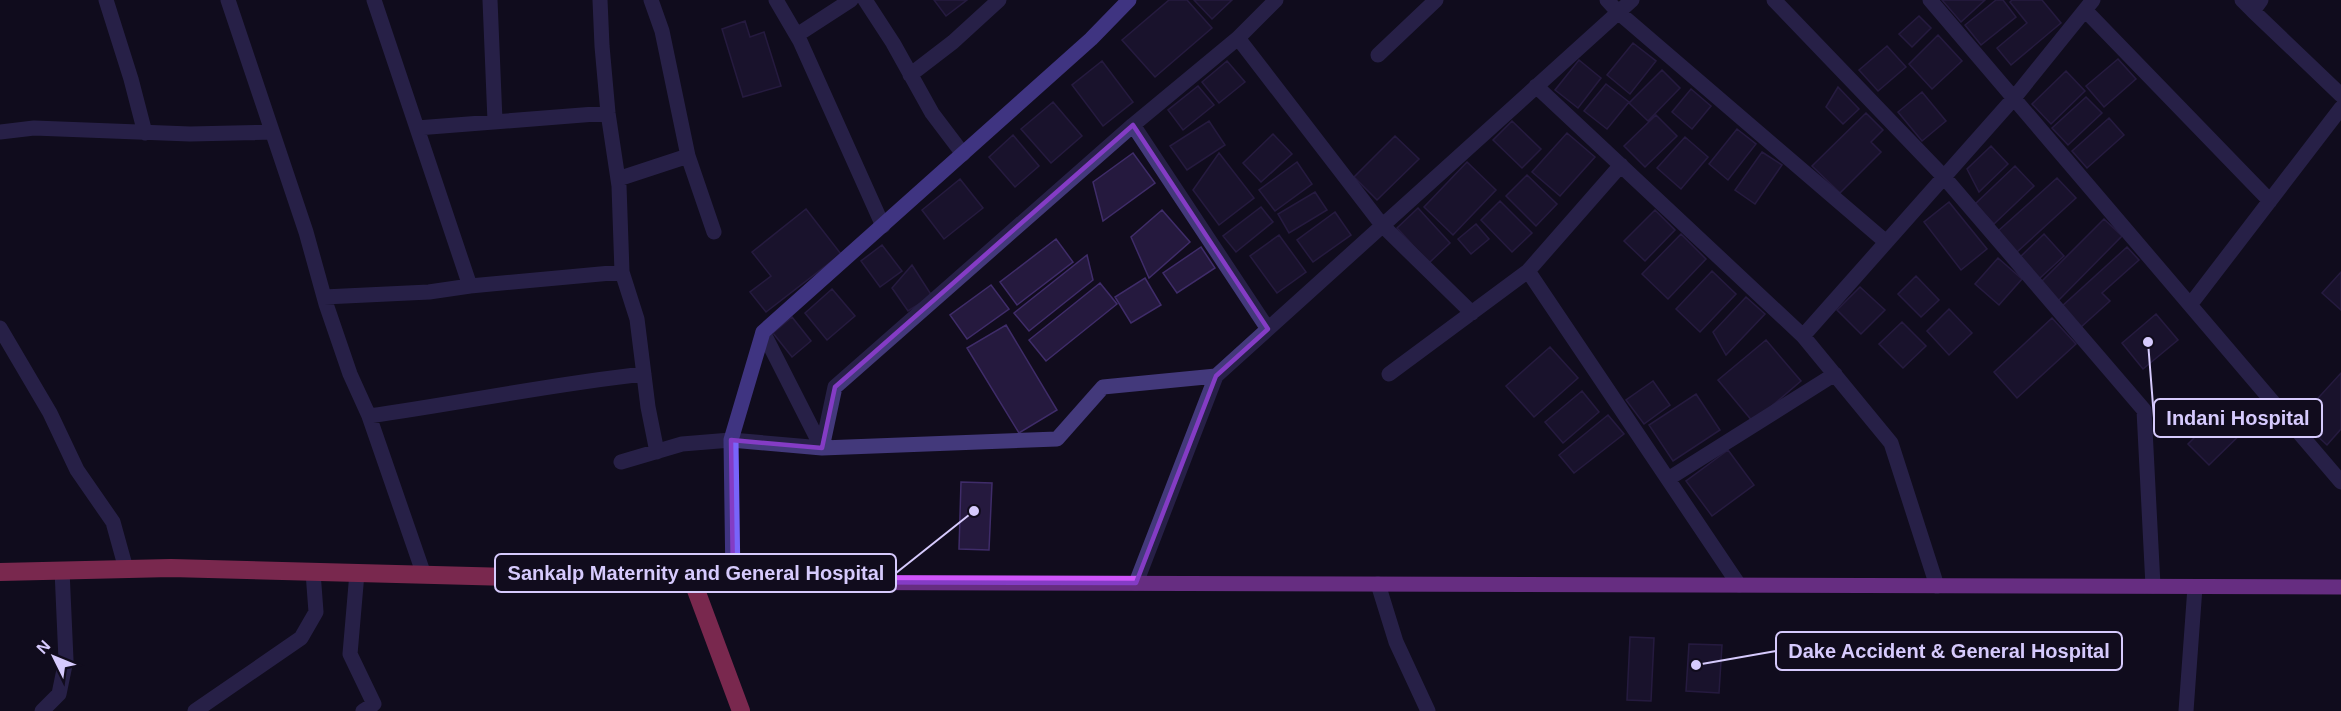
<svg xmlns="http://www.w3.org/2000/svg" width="2341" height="711" font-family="Arial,sans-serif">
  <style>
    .building { fill: #25193e; stroke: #3f2c69; stroke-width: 1.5 }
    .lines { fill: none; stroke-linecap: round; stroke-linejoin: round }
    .street { stroke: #43397b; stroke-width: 15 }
    .secondary { stroke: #7964fa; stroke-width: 15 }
    .primary { stroke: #cf55fa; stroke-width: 15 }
    .highway { stroke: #f9498a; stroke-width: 18 }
    .marked { fill: none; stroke: #843cc5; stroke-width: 4.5; stroke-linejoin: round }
    .leader { fill: none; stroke: #d6cafd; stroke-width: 2 }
    .callout-dot { fill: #d6cafd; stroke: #110c1d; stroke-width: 2 }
    .callout { fill: #110c1d; stroke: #d6cafd; stroke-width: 2 }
    .callout-label { font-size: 20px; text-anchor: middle; font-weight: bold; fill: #d6cafd }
  </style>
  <rect width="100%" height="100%" fill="#110c1d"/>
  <path class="building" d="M934 0H967L946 16Z
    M1169 0H1187L1212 28 1155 77 1122 40Z
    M1194 0H1232L1212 19Z
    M1942 0H1985L1961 22Z
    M1996 0H2003L2016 17 1981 45 1965 25Z
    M2012 0H2042L2061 23 2011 65 1997 48 2027 23 2010 2Z
    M1919 16 1931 28 1912 47 1899 34Z
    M745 21 750 37 764 32 781 86 743 97 722 29Z
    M1938 35 1962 61 1932 89 1909 64Z
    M1633 43 1656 61 1630 94 1607 75Z
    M1887 46 1906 67 1878 91 1859 70Z
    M2118 59 2136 79 2104 107 2086 86Z
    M1579 60 1601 78 1578 108 1555 90Z
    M1102 61 1133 102 1103 126 1072 85Z
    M1227 61 1245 82 1219 103 1202 82Z
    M1662 70 1680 88 1648 121 1629 103Z
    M2066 71 2085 91 2051 124 2032 104Z
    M1606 84 1629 102 1607 129 1584 111Z
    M1198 86 1214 105 1183 130 1168 110Z
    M1838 87 1859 109 1843 124 1826 107Z
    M1691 89 1711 106 1692 129 1672 112Z
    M1922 92 1946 121 1922 141 1898 112Z
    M2086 97 2102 113 2068 145 2052 128Z
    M1053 102 1082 136 1051 163 1021 129Z
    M1866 113 1883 130 1871 142 1881 152 1840 193 1812 166Z
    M1656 115 1677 136 1645 167 1624 146Z
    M2109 118 2124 135 2087 168 2072 151Z
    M1209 121 1225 145 1187 170 1170 146Z
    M1512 121 1541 149 1522 168 1493 140Z
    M1737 129 1756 144 1728 180 1709 164Z
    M1567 133 1595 157 1560 196 1532 172Z
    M1273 134 1292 154 1261 182 1243 163Z
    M1013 135 1039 166 1015 187 989 157Z
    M1395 136 1419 159 1377 200 1354 177Z
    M1685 137 1708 157 1681 189 1657 168Z
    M1991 146 2008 164 1979 192 1967 169Z
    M1762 152 1782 165 1755 204 1735 190Z
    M1133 153 1155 183 1103 221 1093 182Z
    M1219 153 1254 198 1219 225 1193 190Z
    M1297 162 1312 184 1275 211 1259 190Z
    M1467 162 1496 190 1453 235 1424 207Z
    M2015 166 2034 186 1994 224 1975 204Z
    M1527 175 1557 204 1536 226 1506 196Z
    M2057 178 2076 198 2017 252 1998 231Z
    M960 179 983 208 944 239 922 210Z
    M1315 192 1327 210 1289 233 1278 214Z
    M1500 201 1532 233 1512 252 1481 220Z
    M1949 202 1987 249 1961 270 1924 222Z
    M1261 207 1273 222 1236 252 1223 236Z
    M1418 208 1450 243 1429 263 1397 228Z
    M806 209 841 254 766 312 750 292 771 276 752 252Z
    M1162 210 1190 242 1149 278 1131 237Z
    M1655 210 1675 230 1645 261 1624 241Z
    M1335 212 1351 235 1313 262 1297 240Z
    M2104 219 2122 236 2058 301 2040 283Z
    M1476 224 1489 239 1471 254 1458 239Z
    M1681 234 1706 259 1668 299 1642 274Z
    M2044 234 2064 256 2039 279 2019 258Z
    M1279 235 1306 272 1277 293 1250 256Z
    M1056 239 1073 262 1017 305 1000 282Z
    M882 245 902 271 880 287 861 261Z
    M1201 247 1215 268 1177 293 1163 273Z
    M2127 247 2139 260 2102 293 2110 301 2080 328 2061 307Z
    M1087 255 1093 280 1029 331 1014 313Z
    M1998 258 2022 279 1999 305 1975 284Z
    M912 265 932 296 908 311 892 288Z
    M1712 271 1736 294 1700 332 1676 309Z
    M2341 272V310L2322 293Z
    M1916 276 1939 300 1921 317 1898 294Z
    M1145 278 1161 305 1131 323 1115 297Z
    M1100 283 1117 304 1046 361 1029 340Z
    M991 285 1009 309 967 339 950 315Z
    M1860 287 1885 310 1861 334 1837 310Z
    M832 289 855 316 827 340 805 313Z
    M1746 297 1765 314 1726 355 1713 332Z
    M1949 309 1972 333 1949 355 1927 331Z
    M2156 314 2178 340 2143 369 2122 343Z
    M792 317 811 341 792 357 773 333Z
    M2052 318 2076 344 2017 398 1994 372Z
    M1902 322 1926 346 1903 368 1879 344Z
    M1006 325 1057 410 1019 433 967 348Z
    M1766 340 1801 381 1753 422 1718 380Z
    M1550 347 1578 378 1534 417 1506 386Z
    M2341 373V429L2327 445 2299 419Z
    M1653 381 1670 405 1644 424 1626 400Z
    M1582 391 1599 412 1563 443 1545 422Z
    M1696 394 1720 430 1673 461 1649 425Z
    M2231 401 2252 423 2209 465 2188 444Z
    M1608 415 1624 434 1574 473 1559 455Z
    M1728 450 1754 485 1712 516 1686 481Z
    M961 482 992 483 989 550 959 549Z
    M1630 637 1654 638 1651 701 1627 700Z
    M1689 644 1722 645 1719 693 1686 691Z"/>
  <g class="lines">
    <path class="street" d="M106 0 131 79 145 133
      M228 0 306 232 326 304 350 374 369 416 424 575
      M374 0 470 286
      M490 0 495 121
      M600 0 602 46 608 113 619 186 622 272 637 319 648 407 657 452
      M651 0 662 31 688 156 714 232
      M776 0 800 41 883 226
      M865 0 893 43 932 113 963 154
      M1276 0 1238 38 1382 225 1472 313
      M1607 0 1618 12 1886 242
      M1774 0 1944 177 2144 410 2153 586
      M1930 0 2341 482
      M2242 0 2253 11 2261 0
      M2085 10 2270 201
      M2253 11 2341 95
      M797 35 851 0
      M1378 55 1436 0
      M910 75 953 42 999 0
      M1536 86 1803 336 2014 98 2093 0
      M1133 125 1268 329
      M417 128 608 113
      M0 132 34 128 190 134 272 132
      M1621 165 1528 271 1739 585
      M618 179 688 156
      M324 297 429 292 470 286 622 272
      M2190 305 2341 108
      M0 328 50 413 77 470 113 522 126 569
      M763 332 822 448
      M1803 336 1891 443 1937 586
      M1389 374 1528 271
      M369 416C461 403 552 384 644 374
      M822 448 835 387 1133 125 1238 38
      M621 462 682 444 731 440 822 448 1057 439 1103 387 1216 376
      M1668 479 1835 374
      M357 573 350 654 374 704 363 711
      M1136 583 1216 376 1632 0
      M1378 584 1396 642 1428 711
      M42 711 59 694 66 660 62 570
      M195 711 301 638 316 612 313 572
      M2186 711 2195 587"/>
    <path class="secondary" d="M733 582 731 440 763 332 1091 39 1129 0"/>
    <path class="primary" d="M693 582 2341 587"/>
    <path class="highway" d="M0 572 171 568 693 582 741 711"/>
  </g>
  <path d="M0 0H2341V711H0ZM1133 125 1268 329 1216 376 1136 583 733 582 731 440 822 448 835 387Z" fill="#110c1d" fill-opacity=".55" fill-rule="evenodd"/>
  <path class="marked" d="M1133 125 1268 329 1216 376 1136 583 733 582 731 440 822 448 835 387Z"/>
  <path class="leader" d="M2148 342L2154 418M974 511L896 573M1696 665L1776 651"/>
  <g class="callout-dot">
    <circle cx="2148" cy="342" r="6"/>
    <circle cx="974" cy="511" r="6"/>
    <circle cx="1696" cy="665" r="6"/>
  </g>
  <g class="callout">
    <rect x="2154" y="399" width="168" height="38" rx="6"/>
    <rect x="495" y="554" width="401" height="38" rx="6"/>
    <rect x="1776" y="632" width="346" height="38" rx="6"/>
  </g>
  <g class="callout-label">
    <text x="2238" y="425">Indani Hospital</text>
    <text x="696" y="580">Sankalp Maternity and General Hospital</text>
    <text x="1949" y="658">Dake Accident &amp; General Hospital</text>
  </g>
  <g transform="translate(54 657) rotate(313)" stroke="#110c1d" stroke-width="4.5" paint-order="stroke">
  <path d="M0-4.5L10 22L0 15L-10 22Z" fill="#d6cafd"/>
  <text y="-9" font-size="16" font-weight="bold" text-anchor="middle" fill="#d6cafd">N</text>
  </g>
</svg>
